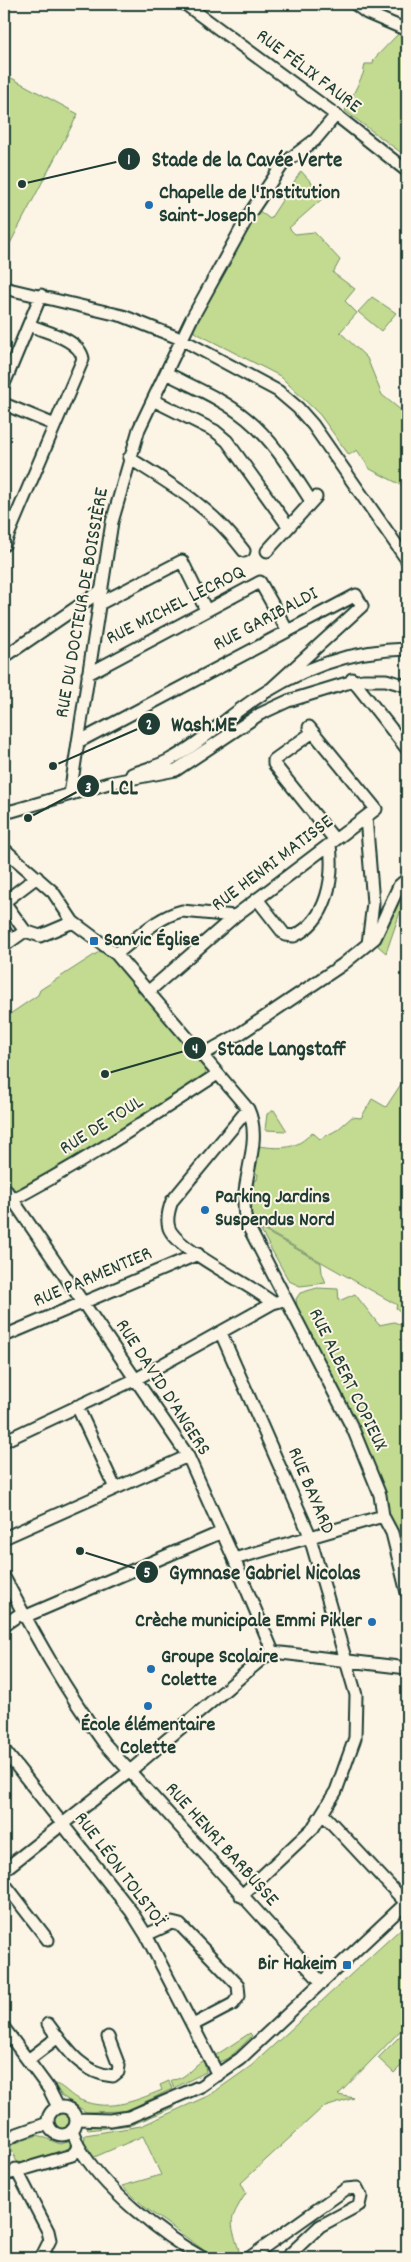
<svg xmlns="http://www.w3.org/2000/svg" width="411" height="2262" font-family="Dekko,sans-serif">
  <style>
    .green { fill: #c2db91; stroke: #708c62 }
    .lines { fill: none; stroke-linecap: round; stroke-linejoin: round }
    .minor-casing { stroke: #1f3d34; stroke-width: 15 }
    .minor { stroke: #fcf5e5; stroke-width: 11 }
    .poi-dot { fill: #1f6fb2; stroke: #fcf5e5; stroke-width: 2 }
    .labels { text-anchor: middle; dominant-baseline: central; stroke-width: 4; stroke-linejoin: round; paint-order: stroke }
    .street-label { font-size: 20px; fill: #1f3d34; stroke: #fcf5e5 }
    .poi-label { font-size: 20px; font-weight: bold; fill: #1f3d34; stroke: #fcf5e5; text-anchor: start }
    .leader { fill: none; stroke: #1f3d34; stroke-width: 2 }
    .callout-dot { fill: #1f3d34; stroke: #fcf5e5; stroke-width: 2 }
    .mark-label { font-size: 15px; text-anchor: middle; font-weight: bold; fill: #fff }
    .callout-label { font-size: 21px; text-anchor: middle; font-weight: bold; fill: #1f3d34; stroke: #fcf5e5; stroke-width: 4; stroke-linejoin: round; paint-order: stroke }
  </style>
  <rect width="100%" height="100%" fill="#fcf5e5"/>
  <filter id="ink" filterUnits="userSpaceOnUse"><feTurbulence type="fractalNoise" baseFrequency=".02" numOctaves="2"/><feDisplacementMap in="SourceGraphic" scale="10" xChannelSelector="R" yChannelSelector="G"/><feConvolveMatrix kernelMatrix="1 2 1 2 8 2 1 2 1" color-interpolation-filters="sRGB"/></filter>
  <g filter="url(#ink)">
    <path class="green" d="M399 33 407 36V157L345 111 363 74 365 64H373L374 59Z
      M4 74 78 114 4 255Z
      M301 171 321 193 322 199 289 228 295 234 314 232 340 260 333 273 355 289 345 301 357 313 340 332 367 358 382 395 407 415V488L370 469 357 450 349 455 320 415 280 376 194 332 193 327 258 210 270 219Z
      M372 297 396 313 381 331 358 312Z
      M407 885V892L386 953 378 946V942L403 889Z
      M102 950 114 960 198 1058 206 1071 205 1076C144 1117 82 1160 16 1192L11 1191 4 1180V1005L10 1014 38 995 40 990Z
      M407 1075V1317L396 1308 397 1305 260 1227 258 1229 251 1215 254 1180H257L258 1174H255L258 1146C281 1149 297 1150 312 1132L320 1139 337 1130 352 1117 361 1118 372 1099 386 1107Z
      M274 1110 287 1131 265 1130 267 1114Z
      M263 1230 321 1263 322 1273 326 1283 300 1286 289 1281 261 1231Z
      M317 1288 338 1289 339 1301 355 1294 379 1325 394 1322 407 1327V1562L358 1430 297 1307 296 1299 300 1293Z
      M407 1923V2033L403 2028 338 2095 354 2098 322 2108 241 2183 246 2193C229 2221 229 2219 239 2250L232 2258 209 2254 147 2209 122 2186 161 2175 143 2136 90 2159 84 2145 85 2135 141 2126 210 2095 251 2066Z
      M404 2032 407 2035V2060L394 2073 378 2058Z
      M250 2033 252 2036C243 2044 230 2061 217 2062L213 2057Z
      M204 2060 206 2072 174 2088 171 2080C187 2080 191 2066 204 2060Z
      M169 2081 172 2089 126 2111 86 2112 62 2096 54 2084C61 2084 69 2094 76 2098 106 2113 133 2102 162 2090L160 2085Z
      M173 2104 175 2107 131 2125 88 2130 87 2127 131 2122Z
      M53 2121a8 8 0 1 1 16 0a8 8 0 1 1-16 0Z
      M38 2135 60 2144 72 2141 67 2152 18 2165 10 2145Z"/>
    <g class="lines">
      <defs>
        <path id="minor" d="M185 4 336 115 407 171
          M355 4 367 13 407 30
          M4 288 123 316 181 339 278 391 298 408 313 425 407 560
          M166 373C193 387 223 399 247 419 274 441 292 472 311 501
          M4 384 41 295
          M153 400 215 431 227 441 288 526
          M4 404 55 425
          M129 458C174 486 212 508 244 551
          M4 545 83 359C80 339 45 332 29 325
          M267 551 316 497
          M99 604 182 561 206 610
          M4 657 102 590
          M88 674 260 582 287 630
          M352 679 407 749
          M313 732 274 760V764L335 840
          M78 742 356 595 362 606 273 687
          M132 774C145 769 160 766 171 759 198 745 218 725 242 708 291 672 346 650 407 649
          M70 794 112 522 139 429 191 320 250 213 283 164 315 140 336 115
          M4 810 12 811 109 783 176 770 260 714 288 701 347 683 363 680H386L407 686
          M366 817 373 903 368 944
          M4 849 53 892 73 922 116 954 248 1109C265 1145 235 1187 247 1224L353 1429 380 1495 383 1516 392 1533 407 1593
          M257 899 285 935 294 936C328 920 334 878 330 845
          M4 902 37 877
          M4 902 25 931
          M4 930 11 940
          M25 931 40 936 73 922
          M4 946 25 931
          M116 954C136 939 157 917 182 911L235 916
          M149 991 235 916 376 809 309 727
          M202 1055 241 1033 342 965 375 938 399 886 407 879
          M248 1109 172 1201C169 1209 166 1219 169 1228 177 1250 252 1285 273 1303L280 1301
          M4 1187 188 1456 234 1559 273 1652
          M4 1204C78 1166 147 1120 216 1075
          M221 1333 308 1531 356 1695 355 1738 336 1791 313 1828 241 1896
          M4 1336 198 1254
          M77 1406 115 1488
          M4 1441 136 1379 273 1303
          M4 1538 188 1456
          M234 1559 383 1516
          M4 1577C34 1634 65 1690 104 1743L322 1983
          M24 1617 222 1532
          M4 1625 23 1612
          M273 1652 407 1668
          M4 1750 131 1911 146 1935 218 2075
          M323 1814 406 1903
          M4 1870 130 1771 263 1658 273 1652
          M4 1883 48 1940
          M146 1935 172 1923 180 1925 238 1985 239 1996 233 2004 193 2025
          M48 2024C66 2048 82 2074 113 2076L118 2072 119 2066 108 2037
          M4 2028 49 2089 58 2107
          M28 2060 58 2037
          M48 2121a14 14 0 1 1 28 0a14 14 0 1 1-28 0Z
          M76 2119 110 2120 129 2117 201 2086 240 2059 407 1902
          M4 2141 17 2134 48 2123
          M78 2145C101 2187 161 2235 203 2258
          M16 2169 48 2231 50 2240 41 2258
          M4 2175 72 2155 76 2151 78 2145 72 2130
          M249 2258 346 2189 357 2188 361 2196 359 2205 320 2226 286 2258"/>
      </defs>
      <use href="#minor" class="minor-casing"/>
      <use href="#minor" class="minor"/>
    </g>
  </g>
  <g class="poi-dot">
    <circle cx="149" cy="205" r="5"/>
    <rect x="89" y="936" width="10" height="10" rx="2.5"/>
    <circle cx="205" cy="1210" r="5"/>
    <circle cx="372" cy="1622" r="5"/>
    <circle cx="151" cy="1669" r="5"/>
    <circle cx="148" cy="1706" r="5"/>
    <rect x="342" y="1960" width="10" height="10" rx="2.5"/>
  </g>
  <g class="labels">
    <g class="street-label">
      <text transform="translate(308 72) rotate(37)">RUE FÉLIX FAURE</text>
      <text transform="translate(83 603) rotate(-80)">RUE DU DOCTEUR DE BOISSIÈRE</text>
      <text transform="translate(176 606) rotate(-27)">RUE MICHEL LECROQ</text>
      <text transform="translate(266 620) rotate(-28)">RUE GARIBALDI</text>
      <text transform="translate(273 864) rotate(-37)">RUE HENRI MATISSE</text>
      <text transform="translate(102 1126) rotate(-32)">RUE DE TOUL</text>
      <text transform="translate(93 1278) rotate(-23)">RUE PARMENTIER</text>
      <text transform="translate(347 1380) rotate(64)">RUE ALBERT COPIEUX</text>
      <text transform="translate(162 1388) rotate(57)">RUE DAVID D'ANGERS</text>
      <text transform="translate(310 1491) rotate(67)">RUE BAYARD</text>
      <text transform="translate(221 1845) rotate(48)">RUE HENRI BARBUSSE</text>
      <text transform="translate(119 1870) rotate(53)">RUE LÉON TOLSTOÏ</text>
    </g>
    <g class="poi-label">
      <text x="159" y="194">Chapelle de l'Institution<tspan x="159" dy="23">Saint-Joseph</tspan></text>
      <text x="104" y="941">Sanvic Église</text>
      <text x="215" y="1198">Parking Jardins<tspan x="215" dy="23">Suspendus Nord</tspan></text>
      <text x="362" y="1622" text-anchor="end">Crèche municipale Emmi Pikler</text>
      <text x="161" y="1658">Groupe Scolaire<tspan x="161" dy="23">Colette</tspan></text>
      <text x="148" y="1726" text-anchor="middle">École élémentaire<tspan x="148" dy="23">Colette</tspan></text>
      <text x="337" y="1965" text-anchor="end">Bir Hakeim</text>
    </g>
  </g>
  <path class="leader" d="M22 184L129 159M53 766L149 724M28 818L88 786M105 1074L195 1048M80 1551L147 1572"/>
  <g class="callout-dot">
    <circle cx="22" cy="184" r="5"/>
    <circle cx="53" cy="766" r="5"/>
    <circle cx="28" cy="818" r="5"/>
    <circle cx="105" cy="1074" r="5"/>
    <circle cx="80" cy="1551" r="5"/>
    <circle cx="129" cy="159" r="12"/>
    <circle cx="149" cy="724" r="12"/>
    <circle cx="88" cy="786" r="12"/>
    <circle cx="195" cy="1048" r="12"/>
    <circle cx="147" cy="1572" r="12"/>
  </g>
  <g class="mark-label">
    <text x="129" y="164">1</text>
    <text x="149" y="729">2</text>
    <text x="88" y="792">3</text>
    <text x="195" y="1053">4</text>
    <text x="147" y="1577">5</text>
  </g>
  <g class="callout-label">
    <text x="247" y="166">Stade de la Cavée Verte</text>
    <text x="204" y="731">Wash.ME</text>
    <text x="124" y="794">LCL</text>
    <text x="282" y="1055">Stade Langstaff</text>
    <text x="265" y="1579">Gymnase Gabriel Nicolas</text>
  </g>
  <rect width="411" height="2262" fill="none" stroke="#fcf5e5" stroke-width="20"/>
  <rect x="10" y="10" width="391" height="2242" fill="none" stroke="#1f3d34" stroke-width="2" filter="url(#ink)"/>
</svg>
